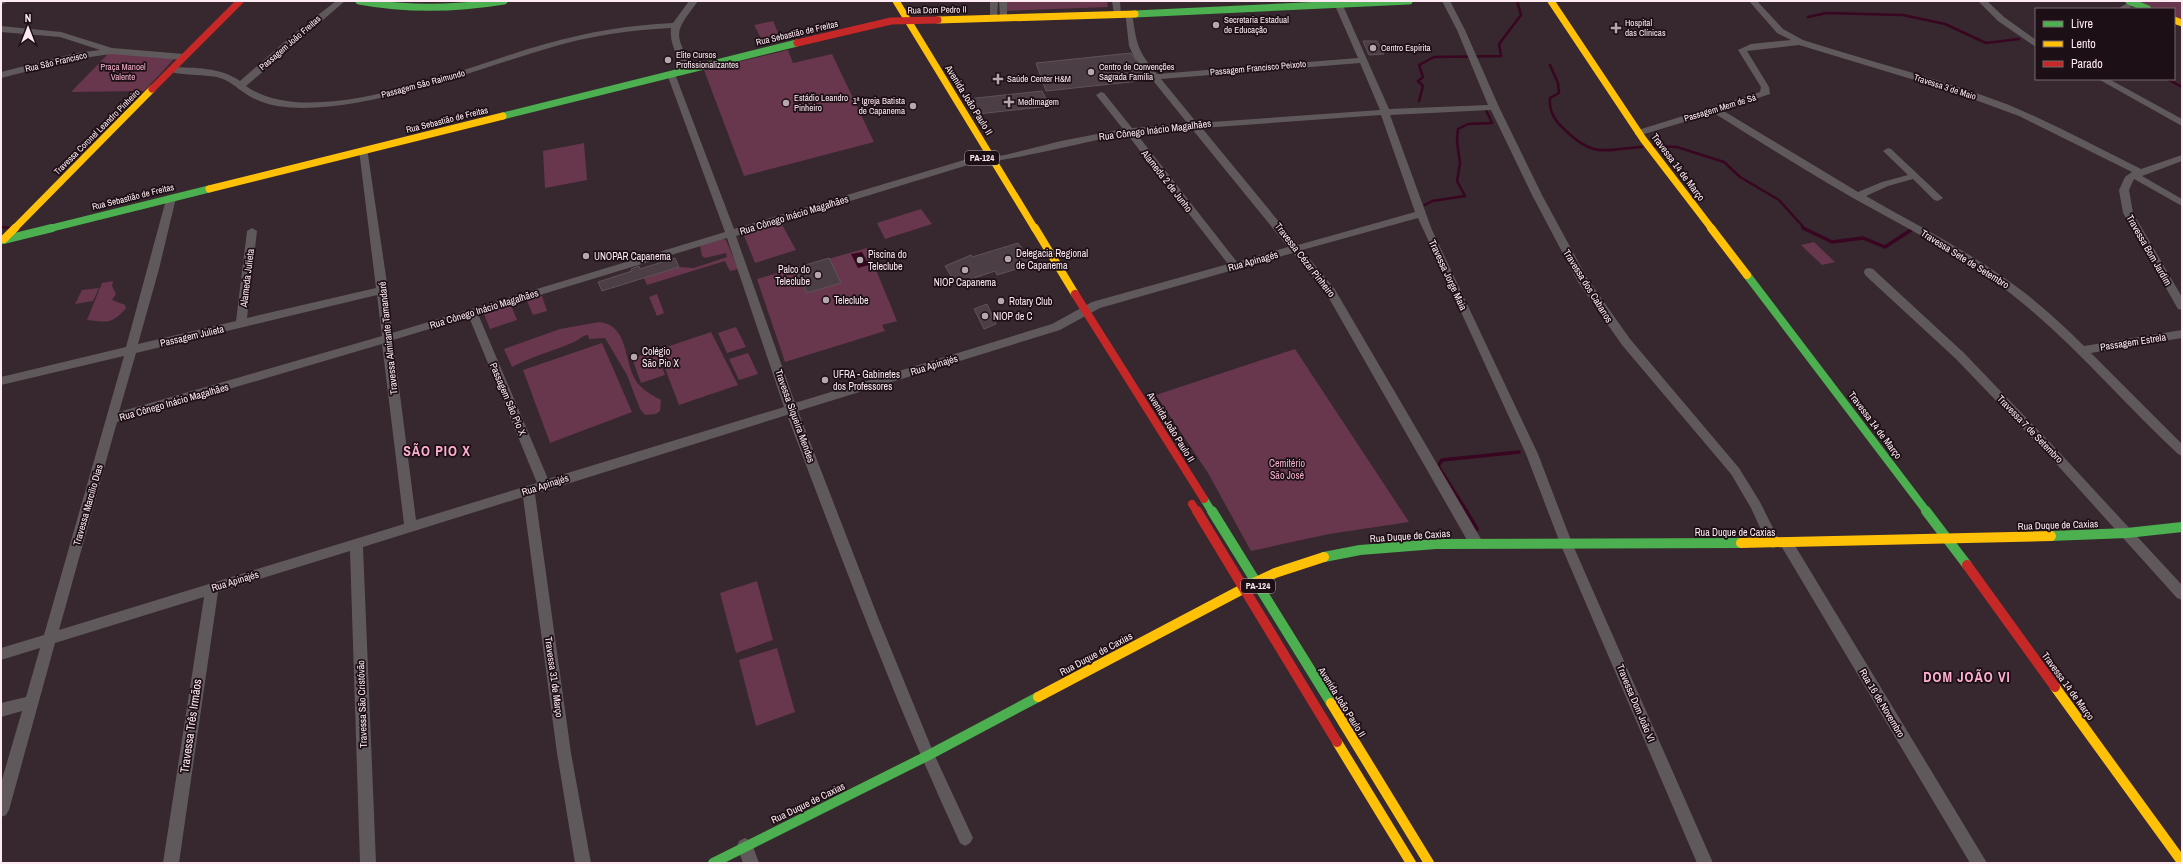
<svg xmlns="http://www.w3.org/2000/svg" width="2183" height="864" font-family="'Archivo Narrow',sans-serif">
  <style>
    .green { fill: #68374d }
    .water { fill: #380621 }
    .lines { fill: none; stroke-linecap: round; stroke-linejoin: round }
    .stream-far2 { stroke: #380621; stroke-width: 2.5 }
    .stream-far1 { stroke: #380621; stroke-width: 3.5 }
    .stream { stroke: #380621; stroke-width: 4 }
    .building { fill: #4b3e44; stroke: #5f5258 }
    .street { fill: #60595c; fill-rule: evenodd }
    .fast-far2 { stroke: #4caf50; stroke-width: 7 }
    .fast-far1 { stroke: #4caf50; stroke-width: 8 }
    .fast { stroke: #4caf50; stroke-width: 10 }
    .slow-far2 { stroke: #ffc107; stroke-width: 7 }
    .slow-far1 { stroke: #ffc107; stroke-width: 8 }
    .slow { stroke: #ffc107; stroke-width: 10 }
    .jam-far2 { stroke: #c62828; stroke-width: 7 }
    .jam-far1 { stroke: #c62828; stroke-width: 8 }
    .jam { stroke: #c62828; stroke-width: 10 }
    .poi-dot { fill: #b8a6ad; stroke: #1c0f15; stroke-width: 1.5 }
    .labels { text-anchor: middle; dominant-baseline: central; stroke-width: 3.5; stroke-linejoin: round; paint-order: stroke }
    .far-street-label { font-size: 9px; fill: #feeaf2; stroke: #1c0f15 }
    .far-poi-label { font-size: 9px; fill: #feeaf2; stroke: #1c0f15; text-anchor: start }
    .far-park-label { font-size: 9px; fill: #f2b0cb; stroke: #1c0f15 }
    .shield { fill: #1c0f15; stroke: #baa8b0; stroke-width: 1 }
    .shield-label { font-size: 9px; font-weight: bold; fill: #feeaf2 }
    .street-label { font-size: 10px; fill: #feeaf2; stroke: #1c0f15 }
    .poi-label { font-size: 10px; fill: #feeaf2; stroke: #1c0f15; text-anchor: start }
    .park-label { font-size: 10px; fill: #f2b0cb; stroke: #1c0f15 }
    .near-street-label { font-size: 12px; fill: #feeaf2; stroke: #1c0f15 }
    .district-label { font-size: 14px; font-weight: bold; letter-spacing: 1px; fill: #feafd0; stroke: #1c0f15 }
  </style>
  <rect width="100%" height="100%" fill="#37272e"/>
  <path class="green" d="M1006 1H1107L1108 7 1006 11Z
    M2138 1H2182V20L2174 17V9H2156Z
    M773 21 781 39 763 42 754 25Z
    M788 50 793 63 832 54 874 142 744 176 704 70Z
    M110 52 175 58 144 91 71 92Z
    M584 143 587 180 545 188 543 151Z
    M921 209 932 224 885 239 877 223Z
    M780 221 796 250 755 263 743 233Z
    M723 239 726 240 738 269 730 271 725 261 647 285 644 278 679 267 694 268 727 257 726 253 705 258 702 256 700 246Z
    M1814 242 1835 262 1822 265 1801 245Z
    M867 248 897 321 882 325 885 331 785 362 757 279Z
    M113 281 112 286 116 294 112 300 125 305 126 308C112 325 106 322 87 320L102 283Z
    M99 288 93 301 75 304 82 290Z
    M657 294 664 313 657 316 649 297Z
    M542 296 547 311 533 315 527 301Z
    M511 305 517 320 490 329 484 314Z
    M599 322C629 325 623 360 636 381 640 388 653 396 661 400L660 411 656 414 645 415 640 409 627 375 605 338 589 339 588 335C583 335 579 340 574 342 554 351 532 356 512 367L504 349 560 329Z
    M736 327 746 347 727 353 718 333Z
    M711 332 738 385 679 405 658 350Z
    M602 343 632 412 550 443 523 370Z
    M1295 349 1409 522 1329 534 1251 551 1208 473 1156 395Z
    M656 351 665 375 641 383 632 358Z
    M748 353 758 374 739 380 729 359Z
    M757 581 773 640 736 653 720 593Z
    M777 648 795 712 756 726 739 660Z"/>
  <path class="water" d="M862 252 869 265 858 268 851 254Z"/>
  <g class="lines">
    <path class="stream-far2" d="M1808 17 1826 13 1903 15 1945 24 1986 43 2019 39
      M1550 65 1558 83 1559 93 1550 98C1549 112 1555 121 1565 130 1595 159 1604 149 1642 147
      M2167 79 2182 87
      M1419 101 1423 86 1418 81 1423 77 1419 65 1434 57 1501 56 1499 44 1521 15 1517 1
      M1653 146 1677 147 1724 162 1740 177 1779 200 1805 229
      M1425 205 1432 201 1465 196 1457 181 1460 163 1457 142 1458 129 1468 124 1492 123 1485 108
      M1 227 10 228"/>
    <path class="stream-far1" d="M1803 228 1832 242 1863 238 1885 247 1911 230
      M1467 512 1438 466 1442 460 1519 452"/>
    <path class="stream" d="M1466 511 1477 529"/>
  </g>
  <path class="building" d="M1363 41H1377L1384 54 1369 55Z
    M1131 53 1149 80 1046 91 1036 63Z
    M1042 91 1050 106 978 114 967 99Z
    M1018 243 1033 264 997 275 995 271 956 284 945 266 971 255 972 257Z
    M675 258 679 267 602 291 598 282 632 271 631 269 639 266 640 269Z
    M829 258 841 283 807 293 795 268Z
    M987 304 996 324 984 329 974 309Z"/>
  <g class="lines">
    <path class="street" d="M1 1H8L1 5Z
      M336 1H345L246 86C313 134 472 64 545 44 588 32 629 25 673 23L689 1H698C674 33 673 33 694 69L693 71H687C678 58 669 44 671 28 629 30 589 36 549 48 484 67 421 92 355 103 329 107 303 110 277 106 266 104 255 100 246 94 237 88 230 81 220 78 209 74 173 76 168 70L172 67C195 68 220 67 240 81L295 33Z
      M990 1H998L997 21 990 19Z
      M999 1H1007V20L1000 18Z
      M1112 1H1120L1121 16 1114 14Z
      M1333 1H1341L1389 109 1488 105 1457 30 1442 1H1450L1465 30 1499 107 1542 195 1587 278 1630 339 1739 468 1760 502 1780 542 1786 538 1791 539 1987 863H1970L1780 544 1774 548 1769 547 1751 508 1731 474 1622 345 1578 282 1532 195 1491 110 1390 115 1432 230 1538 454 1572 543 1713 863H1697L1560 543 1526 454 1418 218 1302 250 1334 288 1481 539 1482 543 1481 547 1476 548 1471 547 1326 293 1293 253 1100 308 1060 330 798 411 879 620 934 754 973 838 970 843 965 846 960 843C895 703 842 559 787 415L535 494 571 753 591 863H575L557 753 523 497 363 547 376 863H360L350 551 218 592 179 863H163L204 597 55 643 9 810 6 815 1 817V783L22 711 1 717V703L26 697 40 648 1 660V648L44 635 124 356 1 385V377L126 347 167 196 171 195 176 198 159 269 138 344 236 321 247 231 252 228 257 231 247 318 376 288 359 150 364 147 367 148 388 290 392 333 725 232 667 74 668 72 671 71 675 74 734 229 964 160 1005 155 1061 141 1123 129 1096 95 1101 92 1104 93 1132 128 1188 124 1134 57 1129 46 1125 11 1132 13C1137 44 1136 49 1157 74L1358 58ZM1360 63 1380 110 1197 123 1161 79ZM1381 115 1415 212 1298 245 1202 128ZM1192 129 1288 247 1237 262 1136 133ZM1127 134 1228 264 1092 302 1052 324 795 403 736 236 968 165C1021 159 1074 144 1127 134ZM727 238 784 407 548 479 478 314ZM377 295 382 336 119 412 136 353ZM469 317 537 483 416 520 393 340ZM382 344 404 524 59 630 117 422Z
      M1749 1H1757L1783 29 1803 40C1871 62 1942 79 2009 105 2054 124 2097 147 2141 169L2182 155V161L2142 176 2182 199V206L2134 179 2129 190 2133 213 2182 297V310L2178 309 2123 213 2119 190 2125 177 2132 172 2019 116 1951 91 1799 45 1747 51 1769 87 1770 94 1722 110 1858 192 1882 182 1908 175 1883 151 1888 148 1891 149 1943 198 1938 201 1934 200 1913 179 1888 186 1866 196C1911 222 1957 245 2000 275 2030 295 2058 320 2084 346L2182 330V338L2091 353 2182 444V456L2178 454C2121 401 2072 341 2010 293 1962 255 1906 228 1853 198 1806 171 1760 142 1714 113L1641 135H1635V131L1760 92 1761 87 1738 50 1751 44 1791 40 1777 33Z
      M1978 1H1987L2004 17 2036 40V47L1998 21Z
      M2131 1 2137 3 2127 9H2117Z
      M1 26 61 32 112 48 184 54 188 57 184 60 111 54 76 59 1 78V72L76 53 100 50 60 37 1 32Z
      M2098 79H2109L2182 119V126Z
      M1869 268 1873 269 1964 353 2059 452 2182 585V600L2177 598 2051 458 1956 359 1865 275 1864 272 1865 269Z
      M745 838 751 841 759 863H743L737 846 739 841Z"/>
    <path class="fast-far2" d="M359 1C408 10 455 9 504 1
      M2129 1 2148 9
      M1135 14 1409 1
      M503 116 797 43
      M48 229 209 189"/>
    <path class="fast-far1" d="M3 240 52 228
      M1747 275 1927 512
      M1204 499 1212 512"/>
    <path class="fast" d="M1212 511 1331 703
      M1926 511 1967 565
      M2051 536 2127 533 2182 527
      M1324 557 1360 550 1436 544 1741 543
      M713 863 927 756 1038 697"/>
    <path class="slow-far2" d="M896 1 1035 229
      M1551 1 1643 139 1712 229
      M938 20 1135 14
      M2174 20 2182 23
      M209 189 503 116
      M14 229 152 89"/>
    <path class="slow-far1" d="M1035 228 1075 294
      M1711 228 1747 275
      M4 239 15 228"/>
    <path class="slow" d="M1741 543 2051 536
      M2055 687 2182 862
      M1038 697 1256 582 1275 573 1324 557
      M1331 703 1429 863
      M1337 742 1411 863"/>
    <path class="jam-far2" d="M797 43 891 21 938 20
      M152 89 240 1"/>
    <path class="jam-far1" d="M1075 294 1204 499
      M1192 504 1197 512"/>
    <path class="jam" d="M1197 511 1337 742
      M1967 565 2055 687"/>
  </g>
  <g class="poi-dot">
    <circle cx="1216" cy="25" r="4"/>
    <path d="M1614 22h4v4h4v4h-4v4h-4v-4h-4v-4h4z"/>
    <circle cx="1373" cy="48" r="4"/>
    <circle cx="668" cy="60" r="4"/>
    <circle cx="1091" cy="72" r="4"/>
    <path d="M996 73h4v4h4v4h-4v4h-4v-4h-4v-4h4z"/>
    <path d="M1007 96h4v4h4v4h-4v4h-4v-4h-4v-4h4z"/>
    <circle cx="786" cy="103" r="4"/>
    <circle cx="913" cy="106" r="4"/>
    <circle cx="586" cy="256" r="4"/>
    <circle cx="1008" cy="259" r="4"/>
    <circle cx="860" cy="260" r="4"/>
    <circle cx="965" cy="270" r="4"/>
    <circle cx="818" cy="275" r="4"/>
    <circle cx="826" cy="300" r="4"/>
    <circle cx="1001" cy="301" r="4"/>
    <circle cx="985" cy="316" r="4"/>
    <circle cx="634" cy="357" r="4"/>
    <circle cx="825" cy="380" r="4"/>
  </g>
  <g class="labels">
    <g class="far-street-label">
      <text transform="translate(937 10) rotate(-1)">Rua Dom Pedro II</text>
      <text transform="translate(797 33) rotate(-13)">Rua Sebastião de Freitas</text>
      <text transform="translate(290 43) rotate(-41)">Passagem João Freitas</text>
      <text transform="translate(56 62) rotate(-13)">Rua São Francisco</text>
      <text transform="translate(1258 68) rotate(-5)">Passagem Francisco Peixoto</text>
      <text transform="translate(423 84) rotate(-15)">Passagem São Raimundo</text>
      <text transform="translate(1945 87) rotate(18)">Travessa 3 de Maio</text>
      <text transform="translate(1720 108) rotate(-17)">Passagem Mem de Sá</text>
      <text transform="translate(447 120) rotate(-14)">Rua Sebastião de Freitas</text>
      <text transform="translate(97 132) rotate(-45)">Travessa Coronel Leandro Pinheiro</text>
      <text transform="translate(133 197) rotate(-14)">Rua Sebastião de Freitas</text>
    </g>
    <g class="far-poi-label">
      <text x="1224" y="20">Secretaria Estadual<tspan x="1224" dy="10">de Educação</tspan></text>
      <text x="1625" y="23">Hospital<tspan x="1625" dy="10">das Clínicas</tspan></text>
      <text x="1381" y="48">Centro Espírita</text>
      <text x="676" y="55">Elite Cursos<tspan x="676" dy="10">Profissionalizantes</tspan></text>
      <text x="1099" y="67">Centro de Convenções<tspan x="1099" dy="10">Sagrada Família</tspan></text>
      <text x="1007" y="79">Saúde Center H&amp;M</text>
      <text x="794" y="98">Estádio Leandro<tspan x="794" dy="10">Pinheiro</tspan></text>
      <text x="905" y="101" text-anchor="end">1ª Igreja Batista<tspan x="905" dy="10">de Capanema</tspan></text>
      <text x="1018" y="102">MedImagem</text>
    </g>
    <g class="far-park-label">
      <text x="123" y="67">Praça Manoel<tspan x="123" dy="10">Valente</tspan></text>
    </g>
    <g class="shield">
      <rect x="965" y="151" width="34" height="14" rx="3"/>
      <rect x="1241" y="579" width="34" height="14" rx="3"/>
    </g>
    <g class="shield-label">
      <text x="982" y="158">PA-124</text>
      <text x="1258" y="586">PA-124</text>
    </g>
    <g class="street-label">
      <text transform="translate(969 100) rotate(58)">Avenida João Paulo II</text>
      <text transform="translate(1155 130) rotate(-7)">Rua Cônego Inácio Magalhães</text>
      <text transform="translate(1678 167) rotate(53)">Travessa 14 de Março</text>
      <text transform="translate(1167 181) rotate(52)">Alameda 2 de Junho</text>
      <text transform="translate(794 215) rotate(-17)">Rua Cônego Inácio Magalhães</text>
      <text transform="translate(2149 250) rotate(60)">Travessa Bom Jardim</text>
      <text transform="translate(1965 259) rotate(32)">Travessa Sete de Setembro</text>
      <text transform="translate(1305 260) rotate(52)">Travessa Cézar Pinheiro</text>
      <text transform="translate(1253 261) rotate(-16)">Rua Apinagés</text>
      <text transform="translate(1448 275) rotate(65)">Travessa Jorge Maia</text>
      <text transform="translate(247 278) rotate(-83)">Alameda Julieta</text>
      <text transform="translate(1588 286) rotate(58)">Travessa dos Cabanos</text>
      <text transform="translate(484 309) rotate(-17)">Rua Cônego Inácio Magalhães</text>
      <text transform="translate(192 336) rotate(-13)">Passagem Julieta</text>
      <text transform="translate(388 338) rotate(-96)">Travessa Almirante Tamandaré</text>
      <text transform="translate(2133 342) rotate(-9)">Passagem Estrela</text>
      <text transform="translate(934 365) rotate(-17)">Rua Apinajés</text>
      <text transform="translate(508 399) rotate(67)">Passagem São Pio X</text>
      <text transform="translate(174 402) rotate(-16)">Rua Cônego Inácio Magalhães</text>
      <text transform="translate(795 416) rotate(70)">Travessa Siqueira Mendes</text>
      <text transform="translate(1875 425) rotate(53)">Travessa 14 de Março</text>
      <text transform="translate(1171 427) rotate(58)">Avenida João Paulo II</text>
      <text transform="translate(2030 429) rotate(46)">Travessa 7 de Setembro</text>
      <text transform="translate(545 485) rotate(-18)">Rua Apinajés</text>
      <text transform="translate(88 505) rotate(-74)">Travessa Marcílio Dias</text>
      <text transform="translate(2058 525) rotate(-2)">Rua Duque de Caxias</text>
      <text x="1735" y="532">Rua Duque de Caxias</text>
      <text transform="translate(1410 536) rotate(-4)">Rua Duque de Caxias</text>
      <text transform="translate(235 581) rotate(-17)">Rua Apinajés</text>
      <text transform="translate(1096 654) rotate(-28)">Rua Duque de Caxias</text>
      <text transform="translate(554 677) rotate(82)">Travessa 31 de Março</text>
      <text transform="translate(2068 686) rotate(54)">Travessa 14 de Março</text>
      <text transform="translate(1342 702) rotate(58)">Avenida João Paulo II</text>
      <text transform="translate(1636 703) rotate(67)">Travessa Dom João VI</text>
      <text transform="translate(1882 703) rotate(59)">Rua 16 de Novembro</text>
      <text transform="translate(362 704) rotate(-92)">Travessa São Cristóvão</text>
      <text transform="translate(808 803) rotate(-26)">Rua Duque de Caxias</text>
    </g>
    <g class="poi-label">
      <text x="1016" y="253">Delegacia Regional<tspan x="1016" dy="12">de Capanema</tspan></text>
      <text x="868" y="254">Piscina do<tspan x="868" dy="12">Teleclube</tspan></text>
      <text x="594" y="256">UNOPAR Capanema</text>
      <text x="810" y="269" text-anchor="end">Palco do<tspan x="810" dy="12">Teleclube</tspan></text>
      <text x="965" y="282" text-anchor="middle">NIOP Capanema</text>
      <text x="834" y="300">Teleclube</text>
      <text x="1009" y="301">Rotary Club</text>
      <text x="993" y="316">NIOP de C</text>
      <text x="642" y="351">Colégio<tspan x="642" dy="12">São Pio X</tspan></text>
      <text x="833" y="374">UFRA - Gabinetes<tspan x="833" dy="12">dos Professores</tspan></text>
    </g>
    <g class="park-label">
      <text x="1287" y="463">Cemitério<tspan x="1287" dy="12">São José</tspan></text>
    </g>
    <g class="near-street-label">
      <text transform="translate(191 726) rotate(-82)">Travessa Três Irmãos</text>
    </g>
    <g class="district-label">
      <text x="437" y="451">SÃO PIO X</text>
      <text x="1967" y="677">DOM JOÃO VI</text>
    </g>
  </g>
  <rect width="2183" height="864" fill="none" stroke="#feeaf2" stroke-width="4"/>
  <rect x="2035" y="8" width="140" height="72" fill="#1c0f15" stroke="#76676d"/>
  <rect x="2043" y="21" width="20" height="6" fill="#4caf50" stroke="#76676d"/>
  <text x="2071" y="28" font-size="12" fill="#feeaf2">Livre</text>
  <rect x="2043" y="41" width="20" height="6" fill="#ffc107" stroke="#76676d"/>
  <text x="2071" y="48" font-size="12" fill="#feeaf2">Lento</text>
  <rect x="2043" y="61" width="20" height="6" fill="#c62828" stroke="#76676d"/>
  <text x="2071" y="68" font-size="12" fill="#feeaf2">Parado</text>
  <g transform="translate(28 28)" stroke="#1c0f15" stroke-width="3" paint-order="stroke">
  <path d="M0-3L7 15L0 10L-7 15Z" fill="#feeaf2"/>
  <text y="-6" font-size="11" font-weight="bold" text-anchor="middle" fill="#feeaf2">N</text>
  </g>
</svg>
